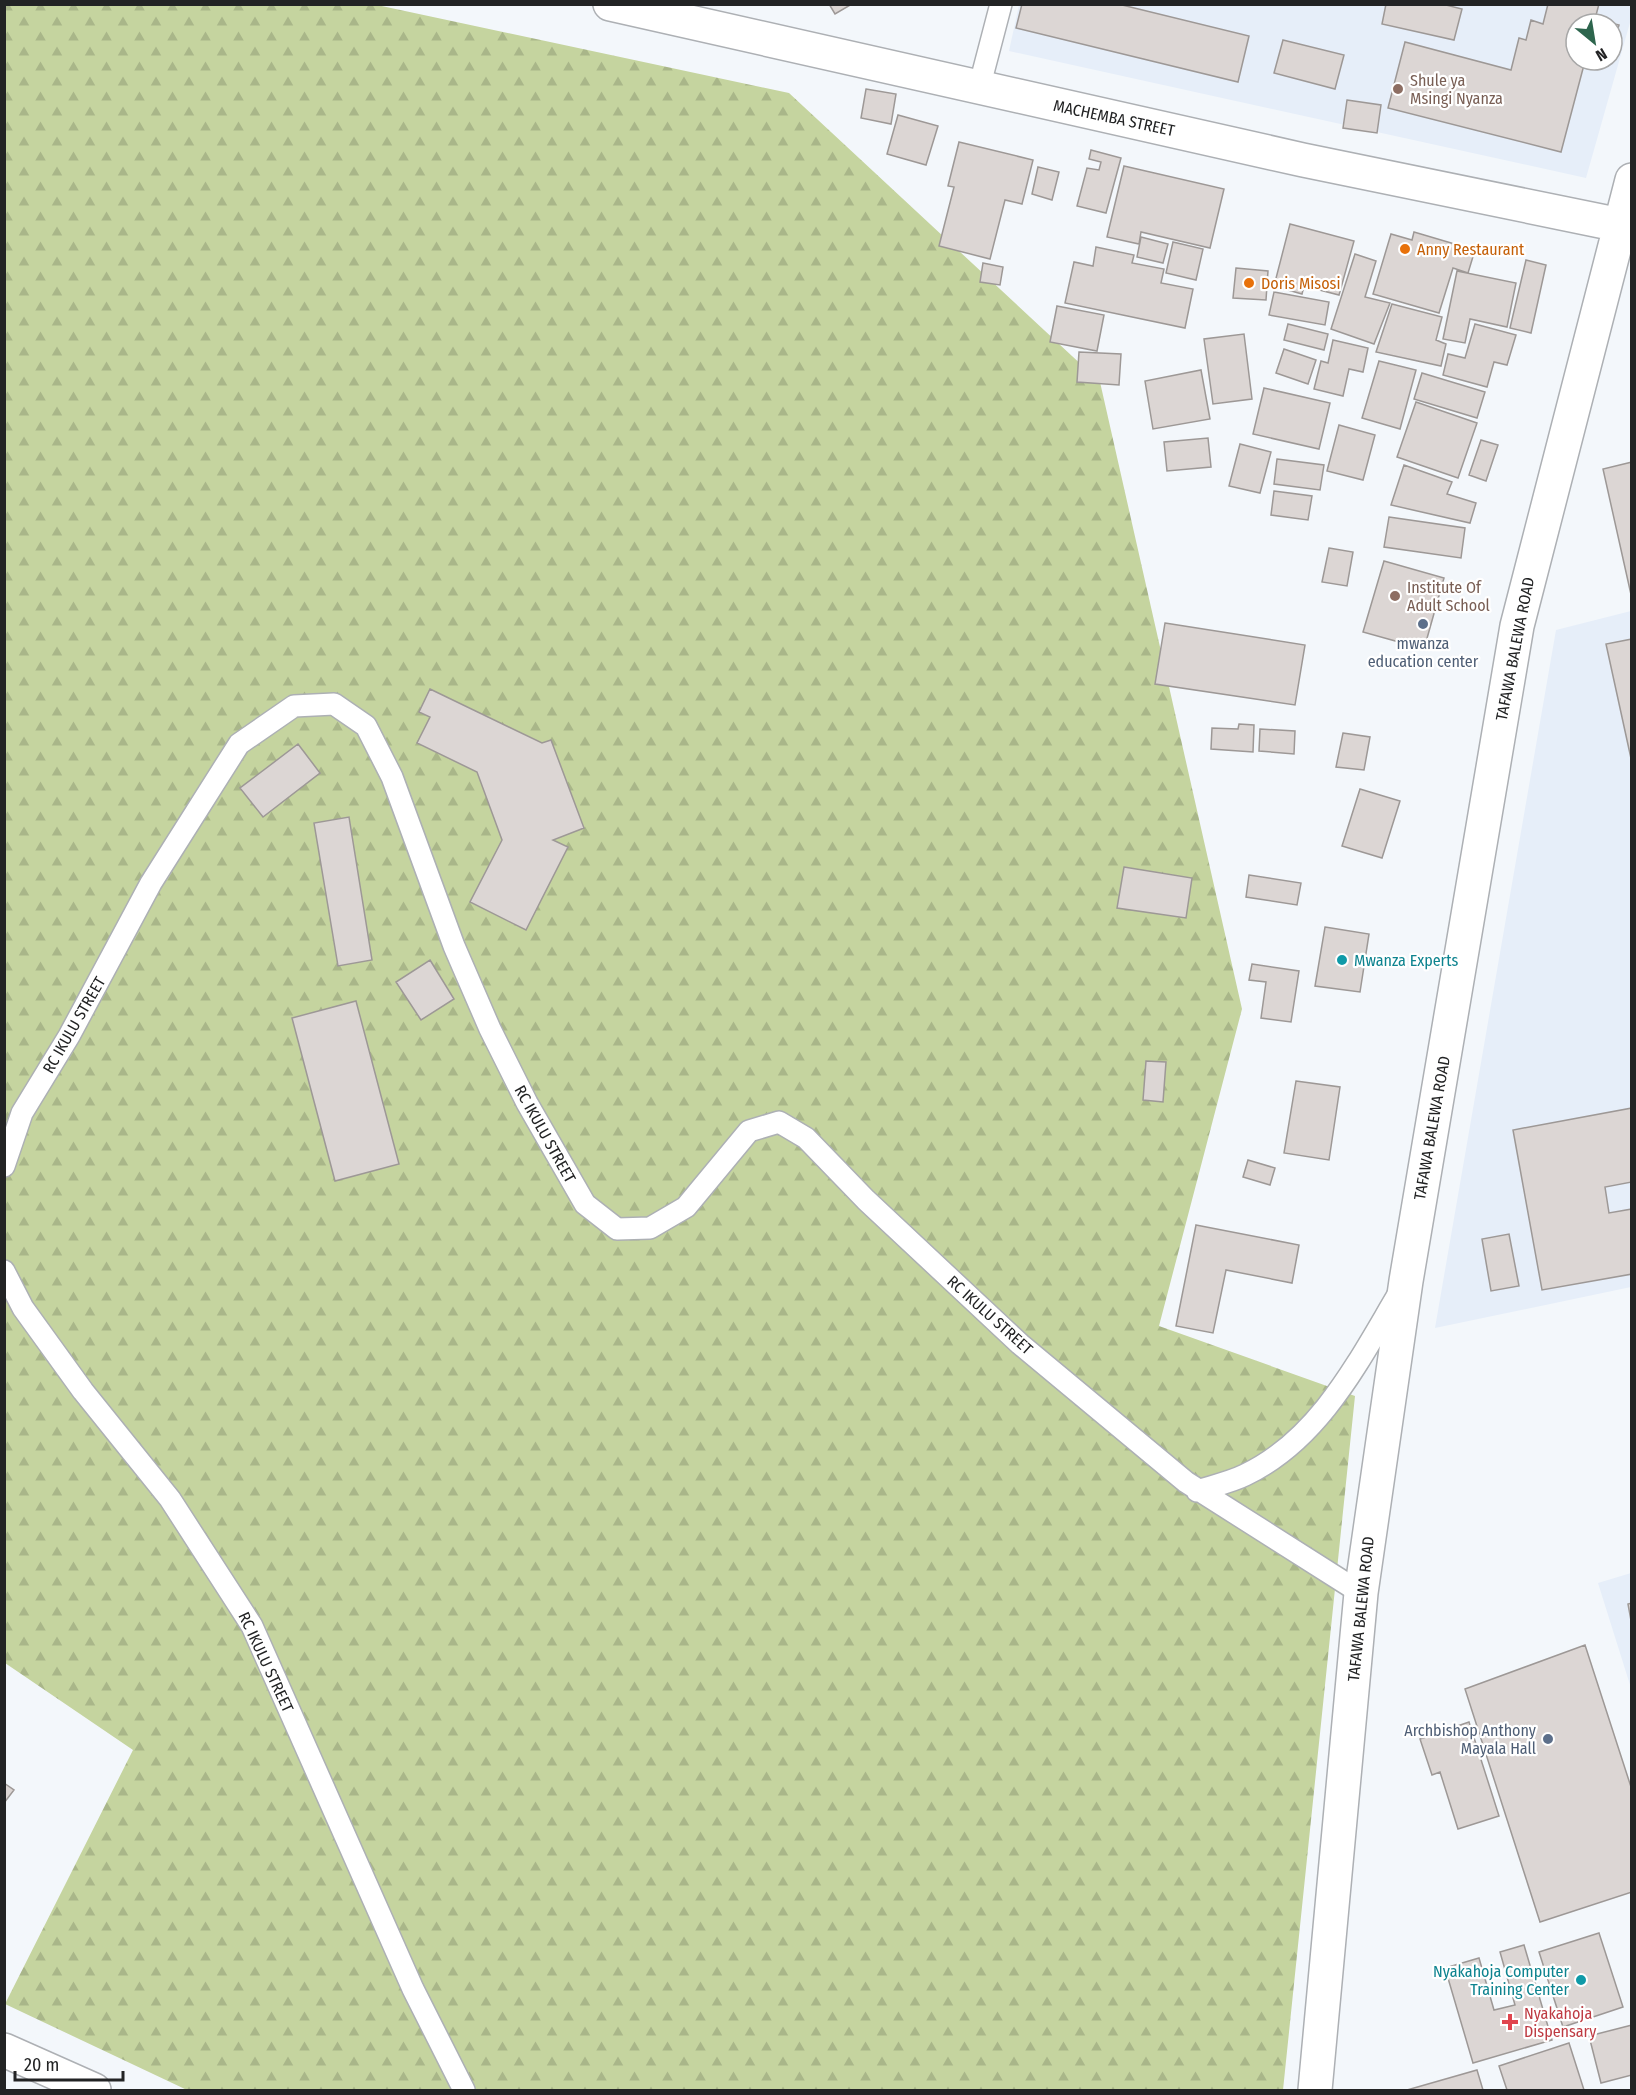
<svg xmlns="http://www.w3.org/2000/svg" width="1636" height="2095" font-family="'Fira Sans Condensed',sans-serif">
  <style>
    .built { fill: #e6eef9; fill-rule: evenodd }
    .forest { fill: url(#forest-firs) }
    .building { fill: #dcd6d4; stroke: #9d9896; stroke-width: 1.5 }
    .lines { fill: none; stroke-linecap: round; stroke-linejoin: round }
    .lane-casing { stroke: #adb0b4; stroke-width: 24 }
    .secondary-casing { stroke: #adb0b4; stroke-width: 36 }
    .lane { stroke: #fff; stroke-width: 21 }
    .secondary { stroke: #fff; stroke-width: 33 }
    .education-dot { fill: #8d6e63; stroke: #fff; stroke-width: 2 }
    .food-dot { fill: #e8710a; stroke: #fff; stroke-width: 2 }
    .service-dot { fill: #5c6f8a; stroke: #fff; stroke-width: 2 }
    .culture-dot { fill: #0f9aa8; stroke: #fff; stroke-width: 2 }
    .health-dot { fill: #e0444e; stroke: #fff; stroke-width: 2 }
    .labels { text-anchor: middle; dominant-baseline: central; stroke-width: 4.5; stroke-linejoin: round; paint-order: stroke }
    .education-label { font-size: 16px; fill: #785e54; stroke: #fff; text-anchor: start }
    .street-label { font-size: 16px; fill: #222324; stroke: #fff }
    .food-label { font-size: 16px; fill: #c56008; stroke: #fff; text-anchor: start }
    .service-label { font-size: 16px; fill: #4e5e75; stroke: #fff }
    .culture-label { font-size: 16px; fill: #0d838f; stroke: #fff; text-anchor: start }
    .health-label { font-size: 16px; fill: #be3a42; stroke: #fff; text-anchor: start }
  </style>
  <defs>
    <pattern id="forest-firs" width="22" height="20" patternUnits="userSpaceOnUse" patternTransform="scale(1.5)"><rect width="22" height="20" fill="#c5d49f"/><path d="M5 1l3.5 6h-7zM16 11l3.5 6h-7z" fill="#a9b689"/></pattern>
  </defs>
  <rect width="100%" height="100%" fill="#f3f7fb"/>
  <path class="built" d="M1019 5H1631V19L1586 178 1009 51ZM1576 24H1612V60H1576Z
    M1631 611V1287L1435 1328 1556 630Z
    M1631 1573V1688L1598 1583Z"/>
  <path class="forest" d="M4 5H377L789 93 1100 382 1242 1009 1159 1326 1355 1396 1283 2090H187L5 2004 133 1750 5 1663Z"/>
  <path class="building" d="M829 4H852L835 14Z
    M1022 4H1118L1249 36 1238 82 1016 28Z
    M1386 4H1442L1462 9 1454 40 1382 24Z
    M1548 4H1599L1595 19 1619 25 1612 50V24H1576V60H1609L1608 66 1585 61 1561 152 1388 108 1405 42 1511 70 1519 38 1526 40 1531 20 1543 24Z
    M1283 40 1344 55 1335 89 1274 73Z
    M866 89 896 94 891 124 861 118Z
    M1347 100 1381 105 1377 133 1343 128Z
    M898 115 938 126 926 165 887 154Z
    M959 142 1033 160 1022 204 1005 200 990 259 939 246 954 187 948 186Z
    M1091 150 1121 158 1106 213 1077 206 1087 168 1099 170 1101 162 1089 159Z
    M1124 166 1224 189 1210 248 1141 232 1139 244 1107 237Z
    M1038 167 1059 172 1052 200 1032 194Z
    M1290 224 1354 241 1339 295 1304 286 1302 294 1274 286Z
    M1414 232 1475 250 1468 273 1453 268 1439 313 1373 294 1391 234 1412 240Z
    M1141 237 1168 244 1163 263 1137 257Z
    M1173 242 1203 249 1196 280 1166 273Z
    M1096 247 1134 255 1132 263 1164 269 1161 283 1193 289 1185 328 1065 303 1074 262 1093 266Z
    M1355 254 1376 261 1365 297 1390 303 1374 344 1331 329Z
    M1526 260 1546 265 1531 333 1510 328Z
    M983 263 1003 267 1000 285 980 282Z
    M1236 268 1268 271 1266 300 1233 298Z
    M1457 271 1516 283 1507 327 1470 319 1465 343 1443 339Z
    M1274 292 1329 302 1325 325 1269 315Z
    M1392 304 1442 317 1436 340 1446 344 1441 366 1376 352Z
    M1057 306 1104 315 1097 351 1050 342Z
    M1288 324 1328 334 1324 350 1284 340Z
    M1475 324 1516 335 1507 365 1494 362 1487 387 1443 375 1448 354 1465 358Z
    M1244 334 1252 399 1213 404 1204 339Z
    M1333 340 1368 348 1363 372 1349 369 1343 396 1314 389 1321 361 1328 363Z
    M1284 349 1316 360 1308 384 1276 373Z
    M1079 352 1121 354 1119 385 1077 382Z
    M1379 361 1416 370 1400 429 1362 418Z
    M1201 370 1210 419 1153 429 1145 381Z
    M1422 373 1485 392 1477 418 1414 399Z
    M1264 388 1330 403 1319 449 1253 434Z
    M1416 402 1477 423 1458 478 1397 457Z
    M1339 425 1375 435 1363 480 1327 471Z
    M1208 438 1211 467 1167 471 1164 442Z
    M1481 440 1498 445 1486 481 1469 475Z
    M1240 444 1271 452 1260 493 1229 486Z
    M1277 459 1324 465 1320 490 1274 484Z
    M1632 462V599L1603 469Z
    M1404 465 1452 482 1447 494 1476 503 1470 523 1391 505Z
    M1274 491 1312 496 1308 520 1271 515Z
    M1389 517 1465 528 1461 558 1384 547Z
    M1329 548 1353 552 1347 586 1322 582Z
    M1384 561 1444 578 1424 649 1363 632Z
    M1165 623 1305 645 1295 705 1155 684Z
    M1632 639V763L1606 644Z
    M430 689 542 743 551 740 584 828 553 840 568 847 526 930 470 902 502 840 477 772 417 743 430 717 419 712Z
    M1239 724 1254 725 1253 752 1211 749 1212 728 1238 729Z
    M1260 729 1295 731 1294 754 1259 751Z
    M1343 733 1370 737 1364 770 1336 767Z
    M298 744 320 773 263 817 240 788Z
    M1360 789 1400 801 1382 858 1342 846Z
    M349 817 372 960 338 966 314 823Z
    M1124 867 1192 878 1186 918 1117 908Z
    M1249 875 1301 883 1297 905 1246 897Z
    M1325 927 1369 934 1360 992 1315 986Z
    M430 960 454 999 421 1020 396 982Z
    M1252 964 1299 971 1291 1022 1261 1018 1266 982 1249 980Z
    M356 1001 399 1164 335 1181 292 1018Z
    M1146 1061 1166 1062 1163 1102 1143 1100Z
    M1296 1081 1340 1087 1329 1160 1284 1153Z
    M1632 1108V1182L1605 1187 1609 1213 1632 1209V1274L1542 1290 1513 1130Z
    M1248 1160 1275 1168 1270 1185 1243 1177Z
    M1196 1225 1299 1245 1292 1283 1226 1270 1213 1333 1176 1326Z
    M1509 1234 1519 1286 1491 1291 1482 1239Z
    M1632 1603V1626L1628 1604Z
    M1585 1645 1632 1790V1892L1540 1922 1465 1689Z
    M1469 1722 1499 1816 1458 1829 1440 1772 1432 1775 1420 1739Z
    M4 1783 14 1790 4 1803Z
    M1599 1933 1623 2007 1563 2027 1539 1952Z
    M1524 1945 1552 2040 1473 2063 1445 1968 1479 1958 1494 2010 1515 2005 1500 1952Z
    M1632 2025V2075L1601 2083 1589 2036Z
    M1569 2043 1584 2090H1507L1499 2066Z
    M1477 2070 1483 2090H1407Z"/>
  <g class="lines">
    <defs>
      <path id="lane" d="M979 88 1001 4
        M4 1166 22 1113 69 1036 151 883 239 744 294 706 334 704 366 726 392 777 454 946 490 1029 527 1103 585 1204 617 1229 650 1228 686 1207 749 1131 779 1122 806 1138 866 1200 1020 1344 1186 1482 1361 1593
        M4 1271 23 1308 83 1391 170 1499 252 1626 413 1989 464 2090
        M1197 1491C1213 1486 1231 1482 1245 1475 1319 1440 1358 1362 1398 1295"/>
      <path id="secondary" d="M610 4 1303 160 1620 225
        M4 2050 94 2090
        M1315 2090 1361 1593 1406 1281 1517 626 1632 180"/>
    </defs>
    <use href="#lane" class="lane-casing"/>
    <use href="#secondary" class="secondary-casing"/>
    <use href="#lane" class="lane"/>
    <use href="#secondary" class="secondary"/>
  </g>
  <g class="education-dot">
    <circle cx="1398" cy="89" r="6"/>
    <circle cx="1395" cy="596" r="6"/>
  </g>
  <g class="food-dot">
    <circle cx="1405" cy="249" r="6"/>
    <circle cx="1249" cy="283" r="6"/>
  </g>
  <g class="service-dot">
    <circle cx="1423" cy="624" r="6"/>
    <circle cx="1548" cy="1739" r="6"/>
  </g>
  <g class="culture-dot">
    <circle cx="1342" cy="960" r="6"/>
    <circle cx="1581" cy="1980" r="6"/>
  </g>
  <path class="health-dot" d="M1507 2013h6v6h6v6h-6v6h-6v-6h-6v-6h6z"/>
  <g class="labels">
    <g class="education-label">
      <text x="1410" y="80">Shule ya<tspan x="1410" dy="18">Msingi Nyanza</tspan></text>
      <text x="1407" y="587">Institute Of<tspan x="1407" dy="18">Adult School</tspan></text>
    </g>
    <g class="street-label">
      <text transform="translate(1114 118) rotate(12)">MACHEMBA STREET</text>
      <text transform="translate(1515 649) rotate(-79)">TAFAWA BALEWA ROAD</text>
      <text transform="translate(74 1025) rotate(-60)">RC IKULU STREET</text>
      <text transform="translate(1432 1128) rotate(-80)">TAFAWA BALEWA ROAD</text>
      <text transform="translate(545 1134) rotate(61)">RC IKULU STREET</text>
      <text transform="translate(990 1315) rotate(42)">RC IKULU STREET</text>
      <text transform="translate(1361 1609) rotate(-84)">TAFAWA BALEWA ROAD</text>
      <text transform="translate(266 1662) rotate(65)">RC IKULU STREET</text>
    </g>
    <g class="food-label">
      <text x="1417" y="249">Anny Restaurant</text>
      <text x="1261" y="283">Doris Misosi</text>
    </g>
    <g class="service-label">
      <text x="1423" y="643">mwanza<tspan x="1423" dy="18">education center</tspan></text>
      <text x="1536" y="1730" text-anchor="end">Archbishop Anthony<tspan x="1536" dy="18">Mayala Hall</tspan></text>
    </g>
    <g class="culture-label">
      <text x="1354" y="960">Mwanza Experts</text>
      <text x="1569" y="1971" text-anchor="end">Nyakahoja Computer<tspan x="1569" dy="18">Training Center</tspan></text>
    </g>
    <g class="health-label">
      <text x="1524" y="2013">Nyakahoja<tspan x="1524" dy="18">Dispensary</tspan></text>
    </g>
  </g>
  <rect width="1636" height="2095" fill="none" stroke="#222324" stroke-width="12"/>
  <g transform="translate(1594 42) rotate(150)"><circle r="28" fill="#ffffff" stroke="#a7a7a7" stroke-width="1.5"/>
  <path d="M0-4.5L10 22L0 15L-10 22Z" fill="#2d654d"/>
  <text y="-9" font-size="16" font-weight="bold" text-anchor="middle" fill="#222324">N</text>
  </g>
  <path d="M15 2071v9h108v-9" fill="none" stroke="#222324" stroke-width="3"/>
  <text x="24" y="2071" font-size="18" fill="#222324" stroke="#ffffff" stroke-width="4.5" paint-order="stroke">20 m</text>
</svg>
